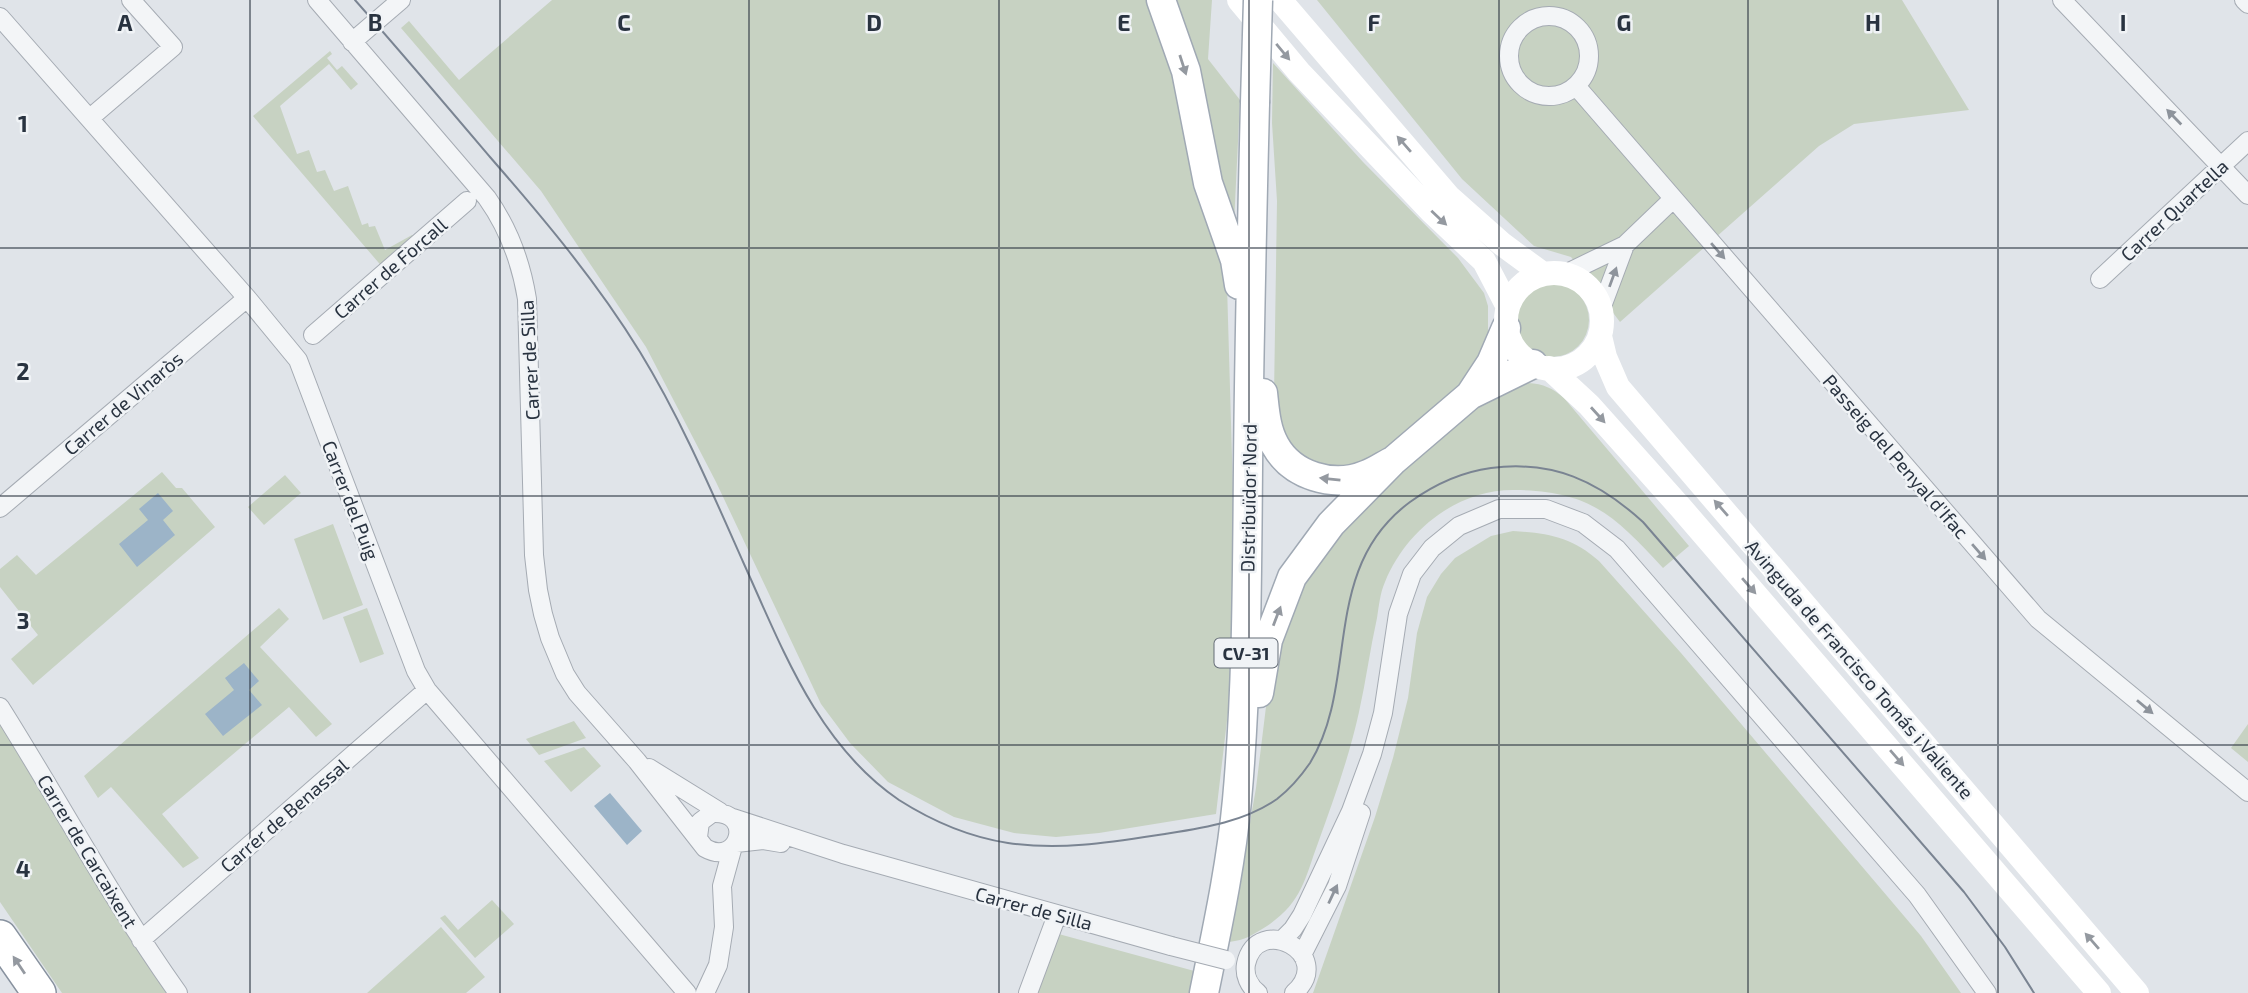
<svg xmlns="http://www.w3.org/2000/svg" width="2248" height="993" font-family="'Exo 2',sans-serif">
  <style>
    .green { fill: #c7d2c2 }
    .water { fill: #9cb4c8 }
    .lines { fill: none; stroke-linecap: round; stroke-linejoin: round }
    .street-casing { stroke: #a5abb3; stroke-width: 20 }
    .primary-casing { stroke: #a0a9b4; stroke-width: 31 }
    .highway-casing { stroke: #88929f; stroke-width: 36 }
    .street { stroke: #f3f5f7; stroke-width: 18 }
    .secondary { stroke: #fff; stroke-width: 24 }
    .primary { stroke: #fff; stroke-width: 28 }
    .highway { stroke: #fff; stroke-width: 33 }
    .tram { stroke: #7a8492; stroke-width: 2 }
    .street-bridge-casing { stroke: #a5abb3; stroke-width: 20; stroke-linecap: butt }
    .primary-bridge-casing { stroke: #a0a9b4; stroke-width: 31; stroke-linecap: butt }
    .street-bridge { stroke: #f3f5f7; stroke-width: 18 }
    .primary-bridge { stroke: #fff; stroke-width: 28 }
    .oneway { fill: #9499a0 }
    .oneway2 { fill: #8e949c }
    .grid { fill: none; stroke: #293340; stroke-width: 2; stroke-opacity: 0.55 }
    .labels { text-anchor: middle; dominant-baseline: central; stroke-width: 5; stroke-linejoin: round; paint-order: stroke }
    .shield { fill: #f0f3f6; stroke: #656d77; stroke-width: 2 }
    .shield-label { font-size: 18px; font-weight: bold; fill: #293340 }
    .street-label { font-size: 19px; fill: #293340; stroke: #f0f3f6 }
    .grid-label { font-size: 23px; text-anchor: middle; font-weight: bold; fill: #293340; stroke: #f0f3f6; stroke-width: 5; stroke-linejoin: round; paint-order: stroke }
  </style>
  <rect width="100%" height="100%" fill="#e0e4e9"/>
  <path class="green" d="M552 0H1212L1208 59 1240 100 1234 224 1227 285 1234 526 1230 695 1216 814 1099 833 1056 837 1014 833 954 817 888 782 850 743 821 704 716 482 646 347 541 191 401 28 409 21 459 80Z
    M1317 0H1902L1969 110 1854 124 1819 146 1620 322 1571 257 1534 246 1462 179Z
    M330 51 332 54 327 58 337 70 342 66 358 84 351 90 329 64 280 106 297 154 309 150 317 172 325 170 334 191 348 186 362 225 368 223 369 227 375 226 385 250 412 235 415 238 384 269 253 116Z
    M1273 63 1363 162 1458 258 1484 293 1488 306V335L1479 366 1377 460 1324 473 1285 445 1274 395 1277 201 1272 123Z
    M1515 320a37 37 0 1 1 74 0a37 37 0 1 1-74 0Z
    M1528 383C1544 384 1552 388 1564 398L1689 546 1663 568C1614 515 1590 491 1515 490 1458 489 1406 530 1385 582 1380 593 1379 606 1377 618 1370 649 1366 681 1359 712 1349 757 1334 799 1318 843 1304 881 1302 902 1267 926 1252 935 1246 940 1229 942L1256 788 1273 650 1300 577 1339 524 1476 403 1514 384Z
    M162 472 176 488H182L215 527 33 685 11 659 38 635 0 587V569L17 555 36 575Z
    M285 475 301 493 264 525 248 507Z
    M333 524 363 605 323 620 294 539Z
    M1513 531C1548 533 1572 537 1599 561L1681 653 1921 936 1961 993H1313L1375 817 1393 758 1408 698 1417 633 1427 597 1441 574 1455 558 1491 536Z
    M279 608 289 619 260 647 332 724 316 737 289 707 162 814 199 858 183 868 111 787 98 798 84 776Z
    M367 608 384 654 360 663 343 617Z
    M0 702 180 993H62L0 902Z
    M574 721 586 738 539 755 526 739Z
    M2248 724V762L2231 748Z
    M584 747 601 766 571 792 544 761Z
    M492 900 514 924 475 958 440 918 445 915 458 930Z
    M441 927 485 977 466 993H367Z
    M1055 933 1198 972 1195 993H1032Z"/>
  <path class="water" d="M158 493 173 511 163 520 175 535 137 567 119 544 148 520 139 509Z
    M244 663 259 681 249 690 262 705 223 736 205 714 234 690 225 678Z
    M610 793 642 831 627 845 594 806Z"/>
  <g class="lines">
    <defs>
      <path id="street" d="M317 0 487 198C509 229 521 262 527 299L534 555 538 590 543 614 550 638 565 674 577 693 637 761 705 848C740 868 755 810 712 813L700 822 698 837
        M2062 0 2248 195
        M2244 0 2248 4
        M1509 56a40 40 0 1 1 80 0a40 40 0 1 1-80 0Z
        M0 17 247 298 298 360 416 671 427 690 687 993
        M352 42 401 0
        M1576 86 2038 619 2248 792
        M90 118 173 47 131 0
        M1565 274 1625 245 1673 199
        M2100 279 2248 141
        M1601 309 1625 245
        M313 335 467 201
        M0 508 247 298
        M0 707C60 802 113 902 178 993
        M649 768 720 812
        M733 818 843 854 1171 946
        M736 843 763 840 781 843
        M141 940 427 690
        M1282 940 1293 929 1302 915 1351 811 1372 754 1383 713 1398 614 1412 574 1432 548 1459 526 1499 509H1546L1583 523 1617 549 1917 895 1987 993
        M1302 955 1337 886 1361 813
        M705 993 718 965 724 927 722 886 733 846
        M1028 993 1057 915
        M1258 993C1249 986 1244 975 1246 964 1257 912 1337 954 1294 993"/>
      <path id="primary" d="M1161 0 1186 71 1208 183 1235 260 1239 285
        M1263 393C1265 411 1266 429 1275 445 1292 476 1333 488 1365 475 1375 472 1384 465 1394 460
        M1470 395 1491 363 1506 328
        M1259 693 1268 640 1292 577 1331 524 1394 460 1470 395 1533 364
        M1204 993C1217 929 1231 865 1237 800 1247 690 1247 579 1248 468 1249 346 1252 225 1255 103"/>
      <path id="highway" d="M0 937 39 993"/>
    </defs>
    <use href="#street" class="street-casing"/>
    <use href="#primary" class="primary-casing"/>
    <use href="#highway" class="highway-casing"/>
    <use href="#street" class="street"/>
    <path class="secondary" d="M1239 0 1299 72 1431 211 1484 261 1508 307
      M1280 0 1449 197 1502 244 1543 274
      M1506 321a48 48 0 1 1 96 0a48 48 0 1 1-96 0Z
      M1600 336 1605 357 1618 387 2137 993
      M1549 368 1589 405 1681 508 2099 993"/>
    <use href="#primary" class="primary"/>
    <use href="#highway" class="highway"/>
    <path class="tram" d="M355 0C401 52 445 104 490 157 544 219 597 282 640 352 681 419 712 492 744 564 783 650 818 745 899 800 932 821 969 837 1008 843 1061 851 1113 842 1165 834 1203 828 1244 822 1277 799 1290 789 1301 776 1310 763 1360 682 1319 569 1410 502 1435 484 1461 472 1491 468 1553 460 1598 481 1643 522L1964 892 2005 947 2034 993"/>
    <defs>
      <path id="street-bridge" d="M1171 946 1226 960"/>
      <path id="primary-bridge" d="M1255 103 1258 0"/>
    </defs>
    <use href="#street-bridge" class="street-bridge-casing"/>
    <use href="#primary-bridge" class="primary-bridge-casing"/>
    <use href="#street-bridge" class="street-bridge"/>
    <use href="#primary-bridge" class="primary-bridge"/>
  </g>
  <defs><path id="oneway-solid" d="M-6-.8H1V-3.2L6.5 0L1 3.2V.8H-6Z" transform="scale(1.75)"/></defs>
  <g class="oneway">
    <use href="#oneway-solid" transform="translate(1283 52) rotate(50)"/>
    <use href="#oneway-solid" transform="translate(1183 65) rotate(72)"/>
    <use href="#oneway-solid" transform="translate(1404 144) rotate(-131)"/>
    <use href="#oneway-solid" transform="translate(1439 218) rotate(43)"/>
    <use href="#oneway-solid" transform="translate(1598 415) rotate(48)"/>
    <use href="#oneway-solid" transform="translate(1330 479) rotate(-174)"/>
    <use href="#oneway-solid" transform="translate(1721 508) rotate(-131)"/>
    <use href="#oneway-solid" transform="translate(1749 586) rotate(49)"/>
    <use href="#oneway-solid" transform="translate(1277 616) rotate(-69)"/>
    <use href="#oneway-solid" transform="translate(1897 758) rotate(49)"/>
    <use href="#oneway-solid" transform="translate(2092 941) rotate(-131)"/>
    <use href="#oneway-solid" transform="translate(19 965) rotate(-124)"/>
  </g>
  <g class="oneway2">
    <use href="#oneway-solid" transform="translate(2174 117) rotate(-134)"/>
    <use href="#oneway-solid" transform="translate(1718 251) rotate(49)"/>
    <use href="#oneway-solid" transform="translate(1613 277) rotate(-70)"/>
    <use href="#oneway-solid" transform="translate(1979 552) rotate(49)"/>
    <use href="#oneway-solid" transform="translate(2145 707) rotate(40)"/>
    <use href="#oneway-solid" transform="translate(1333 894) rotate(-65)"/>
  </g>
  <path class="grid" d="M250 0V993M500 0V993M749 0V993M999 0V993M1249 0V993M1499 0V993M1748 0V993M1998 0V993M0 248H2248M0 496H2248M0 745H2248"/>
  <g class="labels">
    <rect class="shield" x="1214.5" y="638.5" width="63" height="29" rx="5"/>
    <g class="shield-label">
      <text x="1246" y="653">CV-31</text>
    </g>
    <g class="street-label">
      <text transform="translate(2174 210) rotate(-43)">Carrer Quartella</text>
      <text transform="translate(390 268) rotate(-41)">Carrer de Forcall</text>
      <text transform="translate(529 360) rotate(-93)">Carrer de Silla</text>
      <text transform="translate(123 403) rotate(-40)">Carrer de Vinaròs</text>
      <text transform="translate(1896 456) rotate(49)">Passeig del Penyal d'Ifac</text>
      <text transform="translate(1248 498) rotate(-89)">Distribuïdor Nord</text>
      <text transform="translate(351 500) rotate(69)">Carrer del Puig</text>
      <text transform="translate(1860 669) rotate(49)">Avinguda de Francisco Tomás i Valiente</text>
      <text transform="translate(284 815) rotate(-41)">Carrer de Benassal</text>
      <text transform="translate(88 851) rotate(59)">Carrer de Carcaixent</text>
      <text transform="translate(1034 908) rotate(15)">Carrer de Silla</text>
    </g>
  </g>
  <g class="grid-label">
    <text x="125" y="31">A</text>
    <text x="375" y="31">B</text>
    <text x="624" y="31">C</text>
    <text x="874" y="31">D</text>
    <text x="1124" y="31">E</text>
    <text x="1374" y="31">F</text>
    <text x="1624" y="31">G</text>
    <text x="1873" y="31">H</text>
    <text x="2123" y="31">I</text>
    <text x="23" y="132">1</text>
    <text x="23" y="380">2</text>
    <text x="23" y="629">3</text>
    <text x="23" y="877">4</text>
  </g>
</svg>
